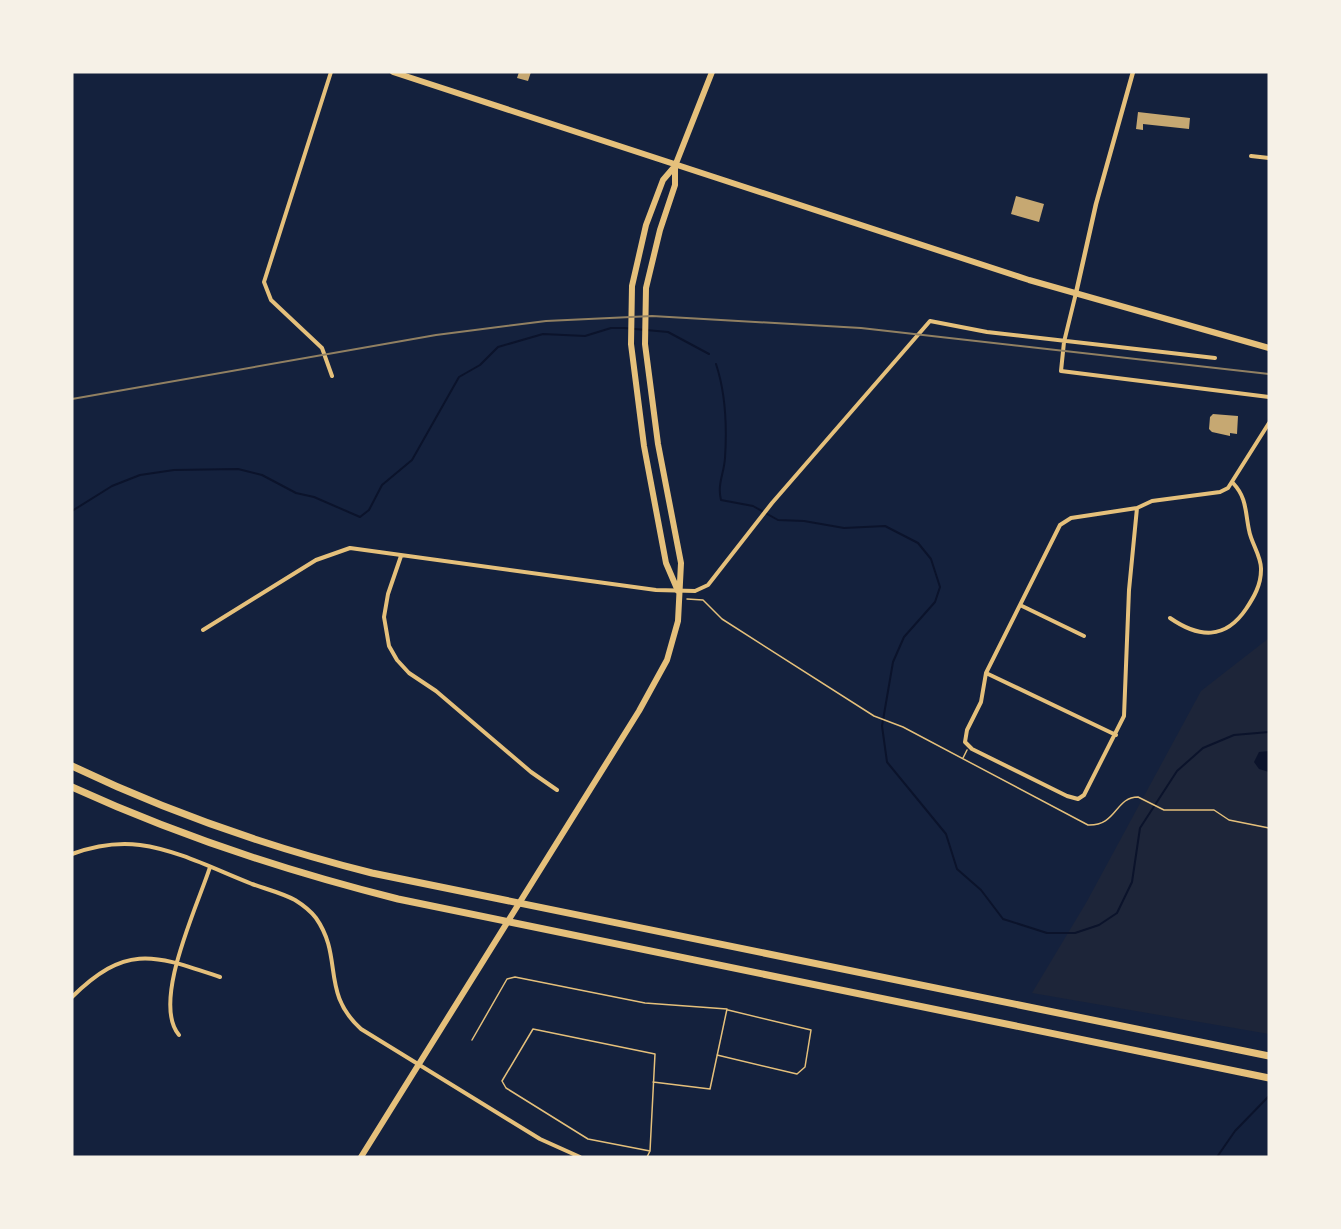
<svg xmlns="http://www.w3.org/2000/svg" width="1341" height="1229" font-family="'Nunito Sans',sans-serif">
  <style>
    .green { fill: #1d2539 }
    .water { fill: #0b132b }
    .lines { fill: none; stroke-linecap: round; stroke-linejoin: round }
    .stream { stroke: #0b132b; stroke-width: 2 }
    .building { fill: #c6a872 }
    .path { stroke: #e5c07b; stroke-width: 1.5 }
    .service { stroke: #e5c07b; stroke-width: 1.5 }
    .minor { stroke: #e5c07b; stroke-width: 4 }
    .tertiary { stroke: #e5c07b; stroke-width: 4.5 }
    .primary { stroke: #e5c07b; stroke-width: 6 }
    .motorway { stroke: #e5c07b; stroke-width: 7 }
    .rail { stroke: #918062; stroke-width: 2 }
  </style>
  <rect width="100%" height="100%" fill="#14213d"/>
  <path class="green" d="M1269 638V1034L1032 993 1086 903 1201 691Z"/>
  <path class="water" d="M1269 751V772L1259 769 1254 762 1259 752Z"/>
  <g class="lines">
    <path class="stream" d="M716 364C726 394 727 427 725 458 724 474 717 484 721 500L753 506 778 520 804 521 844 528 885 526 918 543 931 559 940 587 935 602 904 637 893 662 882 726 887 762 946 834 957 869 981 890 1003 919 1047 933H1075L1099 925 1117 913 1132 882 1140 828 1177 771 1203 748 1234 735 1269 732
      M72 511 112 486 140 475 174 470 238 469 262 475 296 493 314 497 360 517 369 510 382 485 412 460 459 377 480 365 498 347 543 334 585 336 611 328H624L668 332 709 354
      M1217 1157 1235 1131 1269 1096"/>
  </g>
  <path class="building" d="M519 72H531L528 81 517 78Z
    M1138 112 1190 118 1189 129 1143 124V130L1136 129Z
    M1016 196 1044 204 1039 222 1011 214Z
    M1213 414 1238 416 1237 434 1230 433V436L1212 432 1209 429 1210 417Z"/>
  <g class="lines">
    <path class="path" d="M687 599 703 600 722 619 874 716 903 727 1088 825C1117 826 1115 797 1138 797L1164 810H1214L1229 820 1269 828
      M963 758 967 750"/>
    <path class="service" d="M472 1040 507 979 515 977 645 1003 727 1009 710 1089 653 1082
      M717 1055 797 1074 805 1067 811 1030 728 1010
      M647 1157 650 1151 655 1054 533 1029 502 1081 506 1088 588 1139 650 1151"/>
    <path class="minor" d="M331 72 264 282 271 300 322 348 332 376
      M1251 156 1269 158
      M1076 293 1064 342 1061 371 1269 397
      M1137 508 1129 590 1124 716 1084 795 1078 799 1067 796 972 749 965 742 967 730 981 702 986 673 1060 525 1071 518Z
      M1137 508 1152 501 1220 492 1228 488 1269 423
      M401 556 388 594 384 617 389 646 397 660 409 673 436 691 531 772 557 790
      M1020 605 1084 636
      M1170 618C1199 638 1225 640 1246 609 1254 597 1261 585 1261 570 1262 557 1251 543 1249 530 1245 511 1247 498 1233 483
      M203 630 316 560 350 548 656 590 695 591 708 585 772 503 930 321 987 332 1215 358
      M986 673 1116 735
      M72 854C94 846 117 842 140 845 178 850 216 870 252 884 266 889 282 893 295 900 303 905 310 910 316 918 344 958 320 992 361 1029L540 1139 580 1157
      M72 997C127 943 154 955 220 977
      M179 1035C151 1002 198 905 210 867"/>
    <path class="tertiary" d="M1076 293 1096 204 1133 72"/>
    <path class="primary" d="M393 72 1029 280 1269 348
      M678 591 666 563 644 446 631 344 632 286 646 225 663 180 675 166 712 72
      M361 1157 639 711 667 660 678 621 681 563 658 444 645 344 646 288 660 230 675 185V166"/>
    <path class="motorway" d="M72 766C168 812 269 847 372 873L1269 1056
      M72 787C177 835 286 871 398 899L1269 1078"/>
    <path class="rail" d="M72 399 436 335 546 321 652 316 861 328 1269 374"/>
  </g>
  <rect width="1341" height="1229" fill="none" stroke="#f6f1e7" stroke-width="147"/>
</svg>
